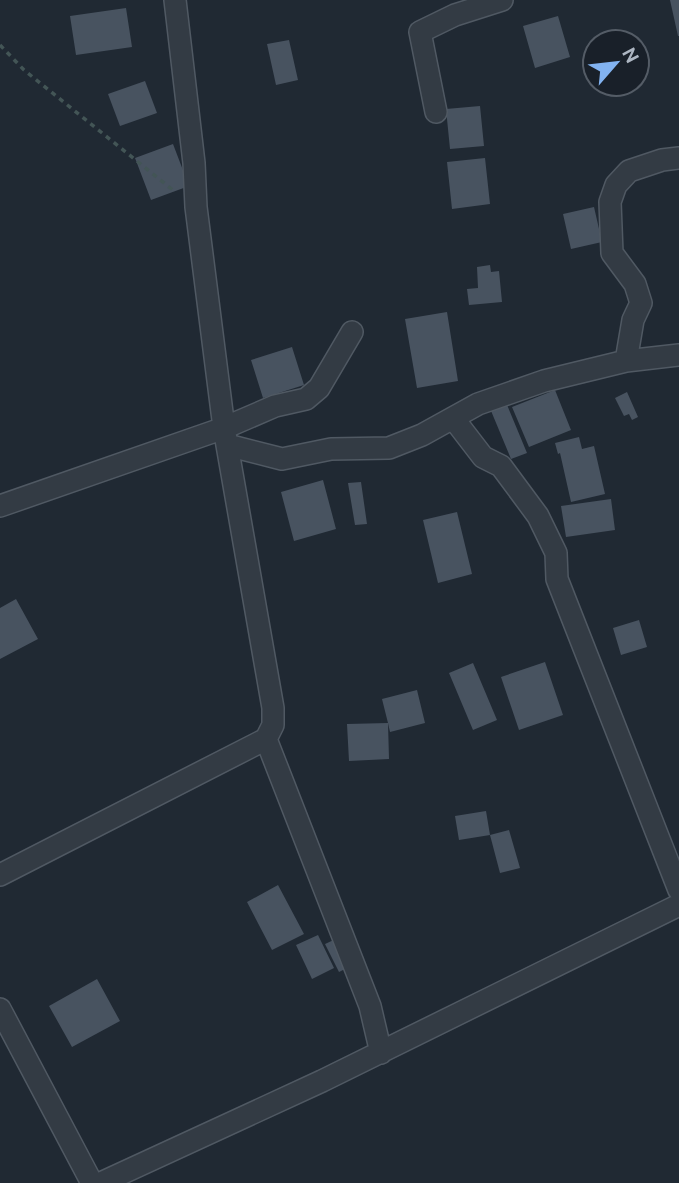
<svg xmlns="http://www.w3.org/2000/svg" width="679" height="1183" font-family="Ubuntu,sans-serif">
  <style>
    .building { fill: #485360 }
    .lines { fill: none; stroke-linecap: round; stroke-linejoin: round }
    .minor-casing { stroke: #505963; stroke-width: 24 }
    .path { stroke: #435556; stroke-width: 3.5; stroke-dasharray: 5 5; stroke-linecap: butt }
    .minor { stroke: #333b44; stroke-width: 21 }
  </style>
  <rect width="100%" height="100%" fill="#202933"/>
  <path class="building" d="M670 0H679V36H678Z
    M126 8 132 47 76 55 70 16Z
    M558 16 570 57 535 68 523 26Z
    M289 40 298 80 276 85 267 44Z
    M145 81 157 113 120 126 108 94Z
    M480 106 484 146 450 149 446 109Z
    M173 144 189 186 151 200 135 158Z
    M485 158 490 204 452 209 447 162Z
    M594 207 602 242 571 249 563 214Z
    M490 265 491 272 499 271 502 302 469 305 467 289 478 288 477 267Z
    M447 312 458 381 417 388 405 319Z
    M292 347 304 385 263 398 251 360Z
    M555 390 571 430 529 447 512 407Z
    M627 392 638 417 632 420 629 414 624 416 615 398Z
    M505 400 527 453 511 459 489 406Z
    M579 437 582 449 594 446 605 494 571 502 560 453 558 454 555 443Z
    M323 480 336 529 294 541 281 492Z
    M361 482 367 524 355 525 348 483Z
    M611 499 615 530 566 537 561 506Z
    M457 512 472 574 438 583 423 520Z
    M16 599 38 639 0 659V608Z
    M639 620 647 647 621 655 613 628Z
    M545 662 563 715 519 730 501 677Z
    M473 663 497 720 473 730 449 673Z
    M417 690 425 723 390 732 388 723 389 759 349 761 347 724 388 723 382 699Z
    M486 811 490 835 459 840 455 816Z
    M509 830 520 868 500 873 490 835Z
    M278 885 304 934 272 950 247 902Z
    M318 935 334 968 312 979 296 945Z
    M338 938 351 966 339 972 325 944Z
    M97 979 120 1021 72 1047 49 1006Z"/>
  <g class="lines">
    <defs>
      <path id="minor" d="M436 112 420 32 455 15 502 0
        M626 361 633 320 641 303 635 284 612 253 610 202 616 185 629 171 662 160 679 158
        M453 418 483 457 501 466 538 516 556 553 557 579 679 890
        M227 445 282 459 331 449 389 448 422 435 478 404 544 381 626 361 679 355
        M0 506 224 428 275 406 306 399 319 388 352 332
        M266 739 370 1006 381 1053
        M0 875 266 739 273 725V708L224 428 196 207 194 163 175 0
        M0 1009 92 1183
        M101 1183 322 1081 679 905"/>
    </defs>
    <use href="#minor" class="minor-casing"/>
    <path class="path" d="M0 45 24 70 174 191"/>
    <use href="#minor" class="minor"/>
  </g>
  <g transform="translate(616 63) rotate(62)"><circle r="33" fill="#192029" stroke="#545c66" stroke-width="2"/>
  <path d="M0-5L12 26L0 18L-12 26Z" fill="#82b3f1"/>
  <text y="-10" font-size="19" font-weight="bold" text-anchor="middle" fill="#adb6c2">N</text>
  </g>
</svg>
